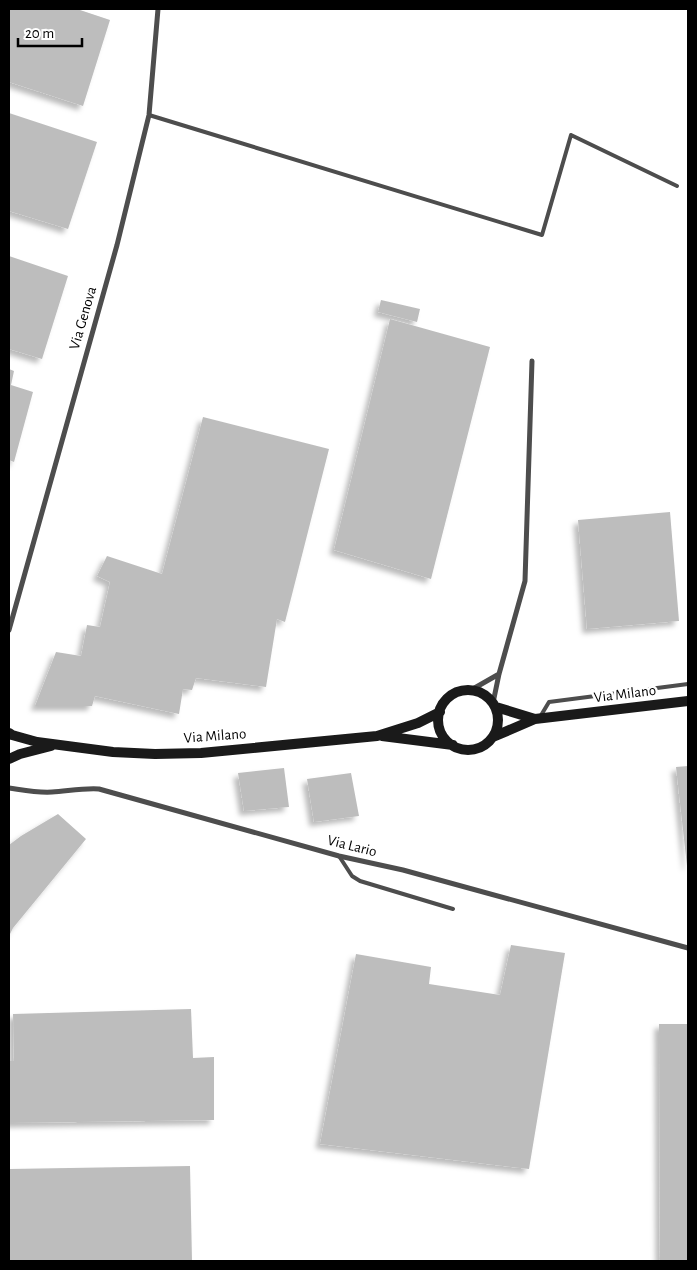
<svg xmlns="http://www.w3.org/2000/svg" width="697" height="1270" font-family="'Alegreya Sans',sans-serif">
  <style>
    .building { fill: #bdbdbd; filter: url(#shadow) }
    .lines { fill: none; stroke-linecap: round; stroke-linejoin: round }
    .lane { stroke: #4d4d4d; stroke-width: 4 }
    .street { stroke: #4d4d4d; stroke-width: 5 }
    .secondary { stroke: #1a1a1a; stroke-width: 10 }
    .labels { text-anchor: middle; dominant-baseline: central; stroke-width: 5; stroke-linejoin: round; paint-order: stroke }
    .street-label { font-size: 15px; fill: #000; stroke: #fff }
  </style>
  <defs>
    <filter id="shadow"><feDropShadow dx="-4.5" dy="4.5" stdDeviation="2.5" flood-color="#0004"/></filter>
  </defs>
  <rect width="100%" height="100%" fill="#fff"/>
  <path class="building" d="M9 9H77L110 20 83 106 9 82Z
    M9 113 97 142 68 229 9 211Z
    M9 256 68 276 42 359 9 349Z
    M381 300 420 309 417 322 378 312Z
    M390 319 490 347 431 579 334 550Z
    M9 369 14 371 11 385 33 392 14 462 9 460Z
    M203 417 329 449 285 622 277 619 266 687 196 678 192 690 183 689 179 714 95 696 92 706H35L56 652 81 656 87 625 100 627 110 582 97 576 107 556 162 574Z
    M670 512 679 621 587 629 578 520Z
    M688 766V865L687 866 676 767Z
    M284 768 289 807 244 811 238 773Z
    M351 773 359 816 314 822 307 779Z
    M58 814 86 839 13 928 9 936V845L21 836Z
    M511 945 565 953 529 1169 320 1144 356 954 431 967 429 984 500 995Z
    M191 1009 193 1058 214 1057V1120L9 1123V1061H14L13 1014Z
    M659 1024H688V1261H660Z
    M190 1166 192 1261H9V1169Z"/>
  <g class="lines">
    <path class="lane" d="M149 115 542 235 571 135 677 186
      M540 717 549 702 688 684
      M339 856 352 876 360 881 453 909"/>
    <path class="street" d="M9 630 117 245 149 115 158 9
      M471 690 499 674
      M493 703 499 674 525 581 532 361
      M9 788C23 790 37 793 52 792 68 791 83 788 99 789L339 856 403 870 688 948"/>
    <path class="secondary" d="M438 720a30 30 0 1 1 60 0a30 30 0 1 1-60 0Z
      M496 707 535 719
      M9 733 12 735 37 742 113 752 155 754 201 753 377 736 418 723 440 712
      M382 736 453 745
      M493 737 535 719 688 701
      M9 759 20 754 51 746"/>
  </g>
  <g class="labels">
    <g class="street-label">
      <text transform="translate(83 318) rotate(-74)">Via Genova</text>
      <text transform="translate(625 694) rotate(-7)">Via Milano</text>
      <text transform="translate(215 736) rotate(-4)">Via Milano</text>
      <text transform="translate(352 846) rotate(14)">Via Lario</text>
    </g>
  </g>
  <rect width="697" height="1270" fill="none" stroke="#000000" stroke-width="20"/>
  <path d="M18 38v8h64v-8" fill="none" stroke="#000000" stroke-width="2.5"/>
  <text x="25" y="38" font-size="15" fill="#000000" stroke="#ffffff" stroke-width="4" paint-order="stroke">20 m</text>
</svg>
